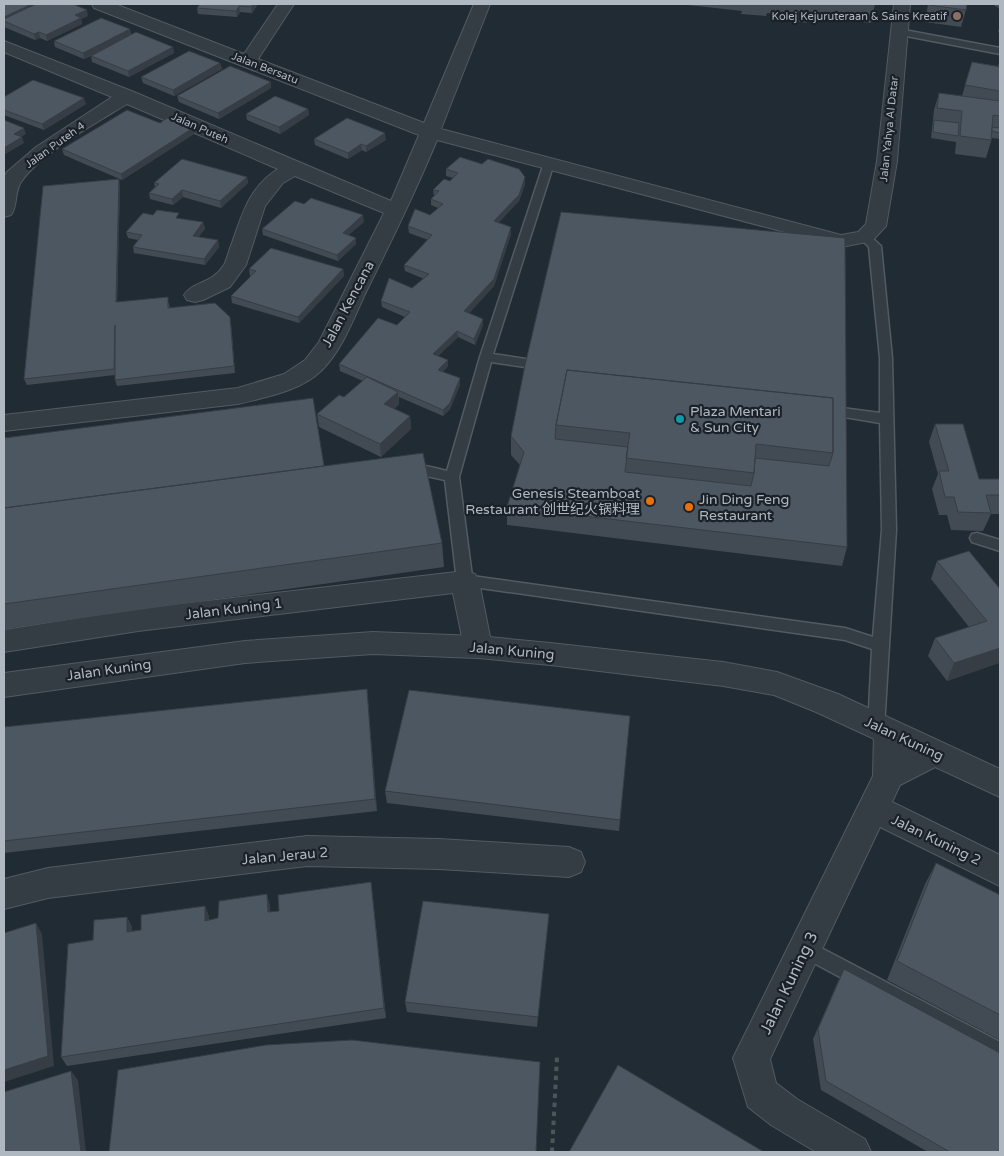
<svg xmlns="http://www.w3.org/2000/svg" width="1004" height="1156" font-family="'Varela Round','Noto Sans SC',sans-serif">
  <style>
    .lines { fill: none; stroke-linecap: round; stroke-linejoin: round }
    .service-casing { stroke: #525a62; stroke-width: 3 }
    .minor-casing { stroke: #525a62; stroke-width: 2 }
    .tertiary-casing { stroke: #525a62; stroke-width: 2 }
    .path { stroke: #485859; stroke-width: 4; stroke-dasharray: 4.5 4.5; stroke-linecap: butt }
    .service { fill: #343c44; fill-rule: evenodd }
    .minor { fill: #343c44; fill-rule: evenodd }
    .tertiary { fill: #343c44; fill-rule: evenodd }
    .wall { fill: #424b53 }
    .shaded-wall { fill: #363d44 }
    .building { fill: #4d5761; stroke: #363d44; fill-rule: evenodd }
    .education-dot { fill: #8d6e63; stroke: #1a2128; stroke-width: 2 }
    .culture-dot { fill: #0f9aa8; stroke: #1a2128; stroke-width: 2 }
    .food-dot { fill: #e8710a; stroke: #1a2128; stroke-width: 2 }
    .labels { text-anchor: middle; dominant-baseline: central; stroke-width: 4.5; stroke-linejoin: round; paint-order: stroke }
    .far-poi-label { font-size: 11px; fill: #afb7c1; stroke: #1a2128; text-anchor: end }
    .far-street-label { font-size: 11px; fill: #afb7c1; stroke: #1a2128 }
    .street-label { font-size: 14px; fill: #afb7c1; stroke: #1a2128 }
    .poi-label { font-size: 14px; fill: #afb7c1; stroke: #1a2128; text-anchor: start }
    .near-street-label { font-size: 16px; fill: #afb7c1; stroke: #1a2128 }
  </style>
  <rect width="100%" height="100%" fill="#212b33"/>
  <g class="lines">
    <defs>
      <path id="service" d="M899 29 1000 48V54L896 34V30Z
        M549 160 554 163 493 354 545 362 551 366 545 370 491 362 459 477 472 576 845 628 873 637 882 530 880 423 827 414 822 413 820 410 822 407 827 406 880 413V358L869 247 859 237 865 234 869 235 881 246 892 358 896 530 884 728 882 733 876 735 870 733 868 728 872 649 845 640 460 585 457 581 445 480 422 475 401 473 399 470 401 467C416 462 432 467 447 471L480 357 544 163Z
        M977 533 1000 540V551L972 542 970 538 972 534Z
        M806 940 1000 1042V1063L799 955 797 949 799 943Z"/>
      <path id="minor" d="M92 4H115L244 54 278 4H294L258 59 424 123 474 4H490L441 129 841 235 858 232 866 224 877 161 894 4H910L897 161 886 226 872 241 841 247 437 140C415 193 391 242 365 294 353 320 342 350 322 370 301 391 266 397 238 404L4 431V415L238 388 284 374 305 360 319 342 384 213 295 176 283 183 265 206 246 265 230 287 203 300 195 302 187 300 184 295C193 281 212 284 224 265 227 259 229 250 232 243 242 214 250 186 278 169L127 104C96 123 41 153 21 182 14 193 18 206 11 215L4 217V177L7 172 36 147 112 97 4 52V41L134 92 391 201 419 135 94 8Z
        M465 571 475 574 479 581 492 647 488 655 478 658 468 655 464 647 453 593 138 631 4 652V630L138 609Z
        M889 720 900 724 904 733V753L934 740 945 744 949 753 945 762 900 785 892 802 1000 855V886L880 827 770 1059 776 1083 797 1099 865 1139 871 1152H816L771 1125 748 1107 733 1058 873 776 874 733 878 724Z
        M307 836 439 839 569 847 581 852 585 862 581 872 569 877 439 869 307 866 48 898 4 909V879L48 868Z"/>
      <path id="tertiary" d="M373 632 478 636 550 643 723 662 777 672 838 694 1000 769V797L816 712 774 695 723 686 550 665 478 658 373 654 245 663 4 697V673L245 641Z"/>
    </defs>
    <use href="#service" class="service-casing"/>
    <use href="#minor" class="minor-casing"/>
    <use href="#tertiary" class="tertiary-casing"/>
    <path class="path" d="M552 1152 557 1057"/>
    <use href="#service" class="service"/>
    <use href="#minor" class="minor"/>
    <use href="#tertiary" class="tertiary"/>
  </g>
  <path class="wall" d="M4 4 88 16 81 19 82 24 47 41 40 38 35 40 4 27Z
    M258 4 252 13 240 12 237 17 198 14 197 8Z
    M679 4H875L871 23 809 16 807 23 794 21 795 16 767 13 766 16 741 14 742 11Z
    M928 4H967L966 10 961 27 925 22Z
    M992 4H1000V9Z
    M1000 25V33L998 32Z
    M130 29 131 35 173 47 174 53 129 77 92 62 91 56 84 59 55 47 54 41Z
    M1000 59V139L992 138 986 158 955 154 956 142 931 138 934 110 939 93 962 96 972 62 998 66Z
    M220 63 222 69 174 96 143 83 141 77Z
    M271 88 219 119 179 102 177 96Z
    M4 97 86 104 44 130 4 115Z
    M308 109 309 115 280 134 247 120 246 114Z
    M160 123 193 128 194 134 122 180 64 155 62 149Z
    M314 139 386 140 366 152 362 150 348 159 315 145Z
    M446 169 525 184 519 201 498 223 511 234 494 286 469 313 483 325 475 345 458 337 438 356 448 360V366L443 372 460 385 450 409 443 416 399 397V404L394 409 410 416 411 429 381 457 319 427 317 414 344 397 363 381 340 371 339 364 397 325 405 317 382 307 381 301 412 288 424 279 405 271 404 265 428 240 409 233 408 226 430 215 438 208 431 205V199L434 196 433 190 450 181 453 178 446 176Z
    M247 177 248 183 221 208 183 197 173 205 150 199 149 193 155 187 154 183Z
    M120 185 117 302 169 303 170 308 231 323 235 373 117 386 115 380V375L27 385 24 379Z
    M153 215 203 222 205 229 198 237 218 240 219 247 205 265 134 253 133 247 138 240 128 238 126 232Z
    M364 222 348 235 356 244 338 261 263 235 262 229Z
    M845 238 847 547 842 566 507 525V507L520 465 511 455V436Z
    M249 269H343L344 276 299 323 232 303 231 296 251 276H250Z
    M935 424 979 479H1000V514H991L983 531 951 530 947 515H939L932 489 938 474 929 442Z
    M4 438 442 543 444 567 4 629Z
    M937 561 1000 589V665L999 663 947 681 928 656 935 638 969 627 931 579Z
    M368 701 377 811 4 853V727Z
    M385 791 620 820 619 831 387 803Z
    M936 863 1000 895V1040L887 980 925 884Z
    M371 882 386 1018 67 1066 61 1057 93 940 127 917 132 927V931L141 930 205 906 209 917V920L218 918 270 905V912L279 911Z
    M549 914 537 1027 407 1012 405 1002Z
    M839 979 1000 1152H928L821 1090 813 1039Z"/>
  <path class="shaded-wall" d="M32 4H39L4 21V17Z
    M253 4H258L252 13 251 7Z
    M239 6 240 12 237 17 236 11Z
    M87 10 88 16 81 19 82 24 47 41 46 35 75 15Z
    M130 29 131 35 84 59 83 53Z
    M39 32 40 38 35 40 34 34Z
    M173 47 174 53 129 77 128 71Z
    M220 63 222 69 174 96 173 90Z
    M271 82V88L219 119 218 113Z
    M84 98 86 104 44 130 42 124Z
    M308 109 309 115 280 134 279 127Z
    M24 128 26 134 16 140 14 134Z
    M193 128 194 134 122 180 121 174Z
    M385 133 386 140 366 152V146Z
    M22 137 24 143 4 155V148Z
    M361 144 362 150 348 159V153Z
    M247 177 248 183 221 208 220 201Z
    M525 177V184L519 201 494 228V221Z
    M119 179 120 185 117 309 116 302Z
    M182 190 183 197 173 205 172 199Z
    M363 215 364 222 343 240V233Z
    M203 222 205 229 194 243 193 236Z
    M511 227V234L494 286 465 318 464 311Z
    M356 238V244L338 261 337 255Z
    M218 240 219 247 205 265 204 259Z
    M343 269 344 276 299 323 298 317Z
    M230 317 231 323 235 373 234 366Z
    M483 319V325L475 345 474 339Z
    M457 331 458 337 433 361V354Z
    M448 360V366L439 376 438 370Z
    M460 378V385L450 409 443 416V410Z
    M398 392 399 404 386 417 384 404Z
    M410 416 411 429 381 457 380 444Z
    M1000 648V660L999 663 947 681 954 663Z
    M367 689 368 701 377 811 375 799Z
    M371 882 372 892 386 1018 384 1008Z
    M267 894 270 905 271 922 268 912Z
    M205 906 209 917V931L205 921Z
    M127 917 132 927V942L127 932Z
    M36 923 42 934 54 1066 4 1082V1070Z
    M71 1071 78 1080 86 1152H81Z"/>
  <path class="building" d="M4 4H32L4 17Z
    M36 4H73L87 10 75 15 81 18 46 35 39 32 34 34 4 21V19Z
    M200 4H253L251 7 239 6 236 11 197 8Z
    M929 4H967L966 10 929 5Z
    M101 18 130 29 83 53 54 41Z
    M136 32 173 47 128 71 91 56Z
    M189 51 220 63 173 90 141 77Z
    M972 62 1000 67V91L965 85Z
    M230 66 271 82 218 113 177 96Z
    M33 80 84 98 42 124 4 110V97Z
    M939 93 1000 101V116L993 115 991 140 960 136 962 111 937 108Z
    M275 96 308 109 279 127 246 114Z
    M127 110 160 123 167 118 193 128 121 174 62 149Z
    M347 118 385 133 366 146 361 144 348 153 314 139Z
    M4 120 24 128 14 134 22 137 4 148Z
    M934 120 959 123 958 136 933 132Z
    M992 127 1000 128V133L992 131Z
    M460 157 482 164 488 159 519 169 525 177 519 195 494 221 511 227 494 279 464 311 483 319 474 339 457 331 433 354 448 360 438 370 460 378 450 403 443 410 339 364 378 318 397 325 410 312 381 301 389 278 412 288 429 274 404 265 432 235 408 226 415 209 430 215 443 204 431 199 439 191 433 190 444 179 450 181 458 173 446 169Z
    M182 159 247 177 220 201 182 190 172 199 149 193 159 184 154 183Z
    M119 179 116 302 168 297V308L215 303 230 317 234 366 115 380V325L114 369 24 379 43 186Z
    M311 198 363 215 343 233 356 238 337 255 262 229 295 201 304 204Z
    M157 210 179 213 176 218 203 222 193 236 218 240 204 259 133 247 142 235 126 232 143 213 153 215Z
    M561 212 845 238 847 547 507 507 524 452 511 436 525 365ZM567 370 833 398V453L829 466 755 458 754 473 751 486 625 472 628 447 555 439 556 425Z
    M271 248 343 269 298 317 231 296 256 271 249 269Z
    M567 370 833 398V453L756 444 754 473 626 458 630 433 556 425Z
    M367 377 398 392 384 404 410 416 380 444 317 414 339 395 344 397Z
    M313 398 324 466 4 508V438Z
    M935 424H963L979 479H1000V495H986L991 513 958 512 954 497H945L939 471H949Z
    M423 453 442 543 4 604V508Z
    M969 551 1000 589V648L954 663 935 638 987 621 937 561Z
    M367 689 375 799 4 841V727Z
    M409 690 630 716 620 820 385 791Z
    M936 863 1000 895V1015L897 961Z
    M371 882 384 1008 61 1057 68 944 93 940 94 920 127 917V932L141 930V915L205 906V921L218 918 219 901 267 894 268 912 279 911 278 895Z
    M423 901 549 914 538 1017 405 1002Z
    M36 923 48 1056 4 1070V933Z
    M844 969 1000 1053V1152H950L826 1081 818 1029Z
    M352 1040 540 1062 536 1152H109L118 1070 266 1045Z
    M618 1065 764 1152H569Z
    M71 1071 81 1152H4V1092Z"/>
  <circle class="education-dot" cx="957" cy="16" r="5"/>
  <circle class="culture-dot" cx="680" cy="419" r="5"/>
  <g class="food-dot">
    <circle cx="650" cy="501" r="5"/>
    <circle cx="689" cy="507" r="5"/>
  </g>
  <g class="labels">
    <g class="far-poi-label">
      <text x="947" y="16">Kolej Kejuruteraan &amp; Sains Kreatif</text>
    </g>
    <g class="far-street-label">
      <text transform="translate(265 68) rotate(21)">Jalan Bersatu</text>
      <text transform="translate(200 128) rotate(24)">Jalan Puteh</text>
      <text transform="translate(889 129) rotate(-84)">Jalan Yahya Al Datar</text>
      <text transform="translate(55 145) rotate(-36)">Jalan Puteh 4</text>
    </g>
    <g class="street-label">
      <text transform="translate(348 304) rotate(-62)">Jalan Kencana</text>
      <text transform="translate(234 609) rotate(-7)">Jalan Kuning 1</text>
      <text transform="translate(512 651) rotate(5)">Jalan Kuning</text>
      <text transform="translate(109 670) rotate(-8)">Jalan Kuning</text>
      <text transform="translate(904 739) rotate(25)">Jalan Kuning</text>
      <text transform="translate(936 840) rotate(26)">Jalan Kuning 2</text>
      <text transform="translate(285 856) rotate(-5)">Jalan Jerau 2</text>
    </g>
    <g class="poi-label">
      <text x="690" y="411">Plaza Mentari<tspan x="690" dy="16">&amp; Sun City</tspan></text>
      <text x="640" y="493" text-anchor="end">Genesis Steamboat<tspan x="640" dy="16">Restaurant 创世纪火锅料理</tspan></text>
      <text x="699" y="499">Jin Ding Feng<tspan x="699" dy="16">Restaurant</tspan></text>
    </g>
    <g class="near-street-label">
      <text transform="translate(789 983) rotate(-64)">Jalan Kuning 3</text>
    </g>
  </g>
  <rect width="1004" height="1156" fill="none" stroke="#afb7c1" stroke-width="10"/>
</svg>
